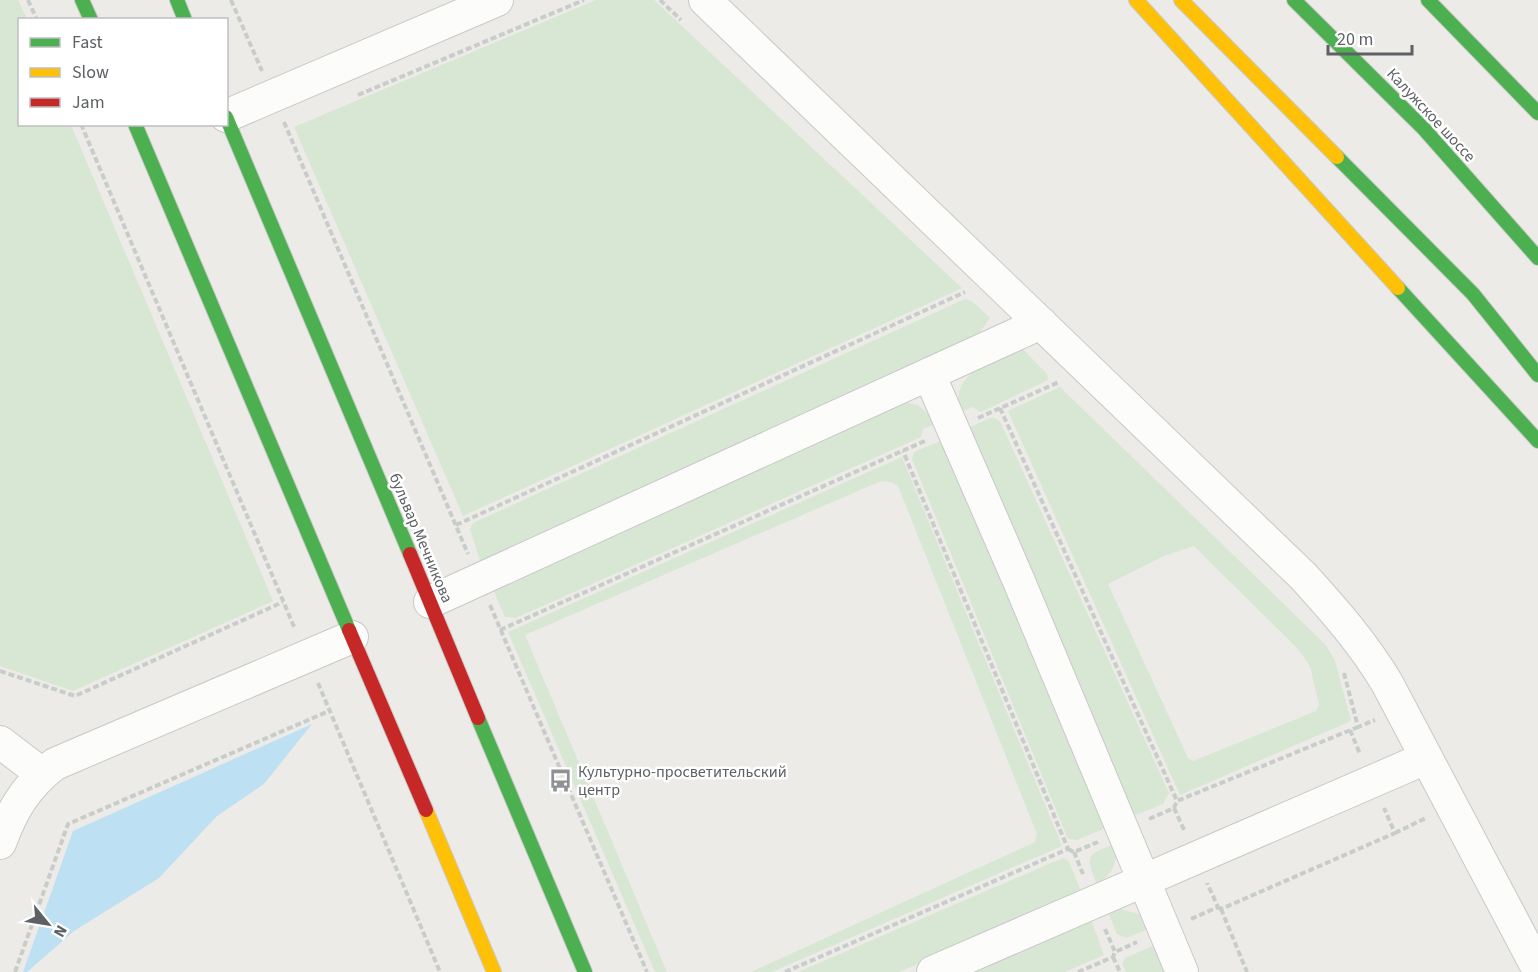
<svg xmlns="http://www.w3.org/2000/svg" width="1538" height="972" font-family="'Source Sans 3',sans-serif">
  <style>
    .green { fill: #d7e7d4; fill-rule: evenodd }
    .water { fill: #bee0f3 }
    .lines { fill: none; stroke-linecap: round; stroke-linejoin: round }
    .street-casing { stroke: #c9c9c9; stroke-width: 34 }
    .fast-casing { stroke: #c9c9c8; stroke-width: 16 }
    .slow-casing { stroke: #c9c9c8; stroke-width: 16 }
    .jam-casing { stroke: #c9c9c8; stroke-width: 16 }
    .path { stroke: #c9cdca; stroke-width: 4; stroke-dasharray: 6 3; stroke-linecap: butt }
    .street { stroke: #fcfcfb; stroke-width: 32 }
    .fast { stroke: #4caf50; stroke-width: 14 }
    .slow { stroke: #ffc107; stroke-width: 14 }
    .jam { stroke: #c62828; stroke-width: 14 }
    .labels { text-anchor: middle; dominant-baseline: central; stroke-width: 5; stroke-linejoin: round; paint-order: stroke }
    .street-label { font-size: 16px; fill: #5d6164; stroke: #fff }
    .poi-label { font-size: 16px; fill: #5d6164; stroke: #fff; text-anchor: start }
  </style>
  <rect width="100%" height="100%" fill="#ecebe7"/>
  <path class="green" d="M0 0H18L27 19 20 20V124L71 125 273 601 73 691 0 666Z
    M596 0H654L962 288 463 516 294 127Z
    M965 299 973 302 990 318 974 340 480 561 470 529 473 523Z
    M1022 348 1047 374 1048 380 981 412 972 407 960 413C949 372 992 362 1022 348Z
    M1060 387 1326 645 1335 661 1351 721 1180 795 1008 411ZM1194 546 1298 649 1310 666 1319 705 1316 711 1193 761 1188 758 1108 584 1164 556Z
    M902 402 918 405 937 423 923 429 921 437 516 618 505 617 492 587Z
    M992 417 1000 421 1169 793 1163 804 1131 817 966 429Z
    M943 440 1108 827 1077 840 1068 839 912 459 914 452Z
    M902 457 1062 846 772 972H751L1035 842 1037 834 898 486 891 482 881 481 525 635 667 972H655L508 632Z
    M1115 844C1119 862 1112 874 1097 885 1086 856 1085 855 1115 844Z
    M1063 858 1068 860 1082 893 899 972H798Z
    M1116 908 1139 914 1151 928 1126 938 1117 934 1107 910Z
    M1090 917 1104 955 1065 972H964Z
    M1157 944 1169 972H1126L1122 964 1125 958Z"/>
  <path class="water" d="M312 724 264 784 217 816 159 878 74 931 27 972H23L73 831Z"/>
  <g class="lines">
    <defs>
      <path id="street" d="M705 0 1303 576C1334 610 1363 643 1387 683L1538 969
        M226 116 497 0
        M929 374 1018 579 1182 972
        M430 602 1041 323
        M0 742 42 774
        M0 843C12 810 26 786 55 764L352 637
        M933 972 1426 758"/>
      <path id="fast" d="M82 0 91 20
        M177 0 185 20
        M1294 0 1424 129 1538 258
        M1428 0 1538 113
        M226 117 410 554
        M135 124 349 630
        M1337 157 1473 294 1538 375
        M1398 288 1538 441
        M478 718 585 972"/>
      <path id="slow" d="M1136 0 1398 288
        M1181 0 1337 157
        M426 810 494 972"/>
      <path id="jam" d="M410 554 478 718
        M349 630 426 810"/>
    </defs>
    <use href="#street" class="street-casing"/>
    <use href="#fast" class="fast-casing"/>
    <use href="#slow" class="slow-casing"/>
    <use href="#jam" class="jam-casing"/>
    <path class="path" d="M28 0 37 20
      M231 0 262 71
      M660 0 681 20
      M358 95 584 0
      M284 122 468 554
      M81 124 295 629
      M1000 408 1177 801 1358 727
      M978 418 1059 382
      M456 525 965 292
      M490 605 647 972
      M500 630 927 440
      M0 671 75 696 283 602
      M1344 673 1358 727 1375 720
      M318 683 440 972
      M1350 730 1360 754
      M1174 808 1185 832
      M1149 819 1174 808 1177 801
      M1395 833 1426 818
      M1068 849 1074 852 1098 842
      M1074 852 1083 874
      M1218 907 1221 909 1395 833 1384 808
      M1221 909 1247 972
      M1191 919 1218 907 1207 883
      M1105 929 1115 952 1137 942
      M1113 957 1120 972
      M15 972 68 824 329 711
      M785 972 1068 849 903 451
      M1078 972 1113 957 1115 952"/>
    <use href="#street" class="street"/>
    <use href="#fast" class="fast"/>
    <use href="#slow" class="slow"/>
    <use href="#jam" class="jam"/>
  </g>
  <defs>
    <symbol id="bus-bare" viewBox="-9 -9 18 18"><path d="M-5-6H5V4H4V6H2V4H-2V6H-4V4H-5ZM-3.5-4V0h7V-4ZM-3.5 1.2v1.5H-2V1.2ZM2 1.2v1.5H3.5V1.2Z" fill="#8f9192" stroke="#fff" stroke-width="2.5" paint-order="stroke"/></symbol>
  </defs>
  <g fill-rule="evenodd">
    <use href="#bus-bare" x="544" y="764" width="33" height="33"/>
  </g>
  <g class="labels">
    <g class="street-label">
      <text transform="translate(1431 115) rotate(47)">Калужское шоссе</text>
      <text transform="translate(421 538) rotate(67)">бульвар Мечникова</text>
    </g>
    <g class="poi-label">
      <text x="578" y="772">Культурно-просветительский<tspan x="578" dy="18">центр</tspan></text>
    </g>
  </g>
  <rect x="18" y="18" width="210" height="108" fill="#ffffff" stroke="#bec0c1" stroke-width="1.5"/>
  <rect x="30" y="38" width="30" height="9" fill="#4caf50" stroke="#bec0c1" stroke-width="1.5"/>
  <text x="72" y="48" font-size="18" fill="#5d6164">Fast</text>
  <rect x="30" y="68" width="30" height="9" fill="#ffc107" stroke="#bec0c1" stroke-width="1.5"/>
  <text x="72" y="78" font-size="18" fill="#5d6164">Slow</text>
  <rect x="30" y="98" width="30" height="9" fill="#c62828" stroke="#bec0c1" stroke-width="1.5"/>
  <text x="72" y="108" font-size="18" fill="#5d6164">Jam</text>
  <g transform="translate(48 924) rotate(120)" stroke="#ffffff" stroke-width="4.5" paint-order="stroke">
  <path d="M0-4.5L10 22L0 15L-10 22Z" fill="#5d6164"/>
  <text y="-9" font-size="16" font-weight="bold" text-anchor="middle" fill="#5d6164">N</text>
  </g>
  <path d="M1328 45v9h84v-9" fill="none" stroke="#5d6164" stroke-width="3"/>
  <text x="1337" y="45" font-size="18" fill="#5d6164" stroke="#ffffff" stroke-width="4.5" paint-order="stroke">20 m</text>
</svg>
